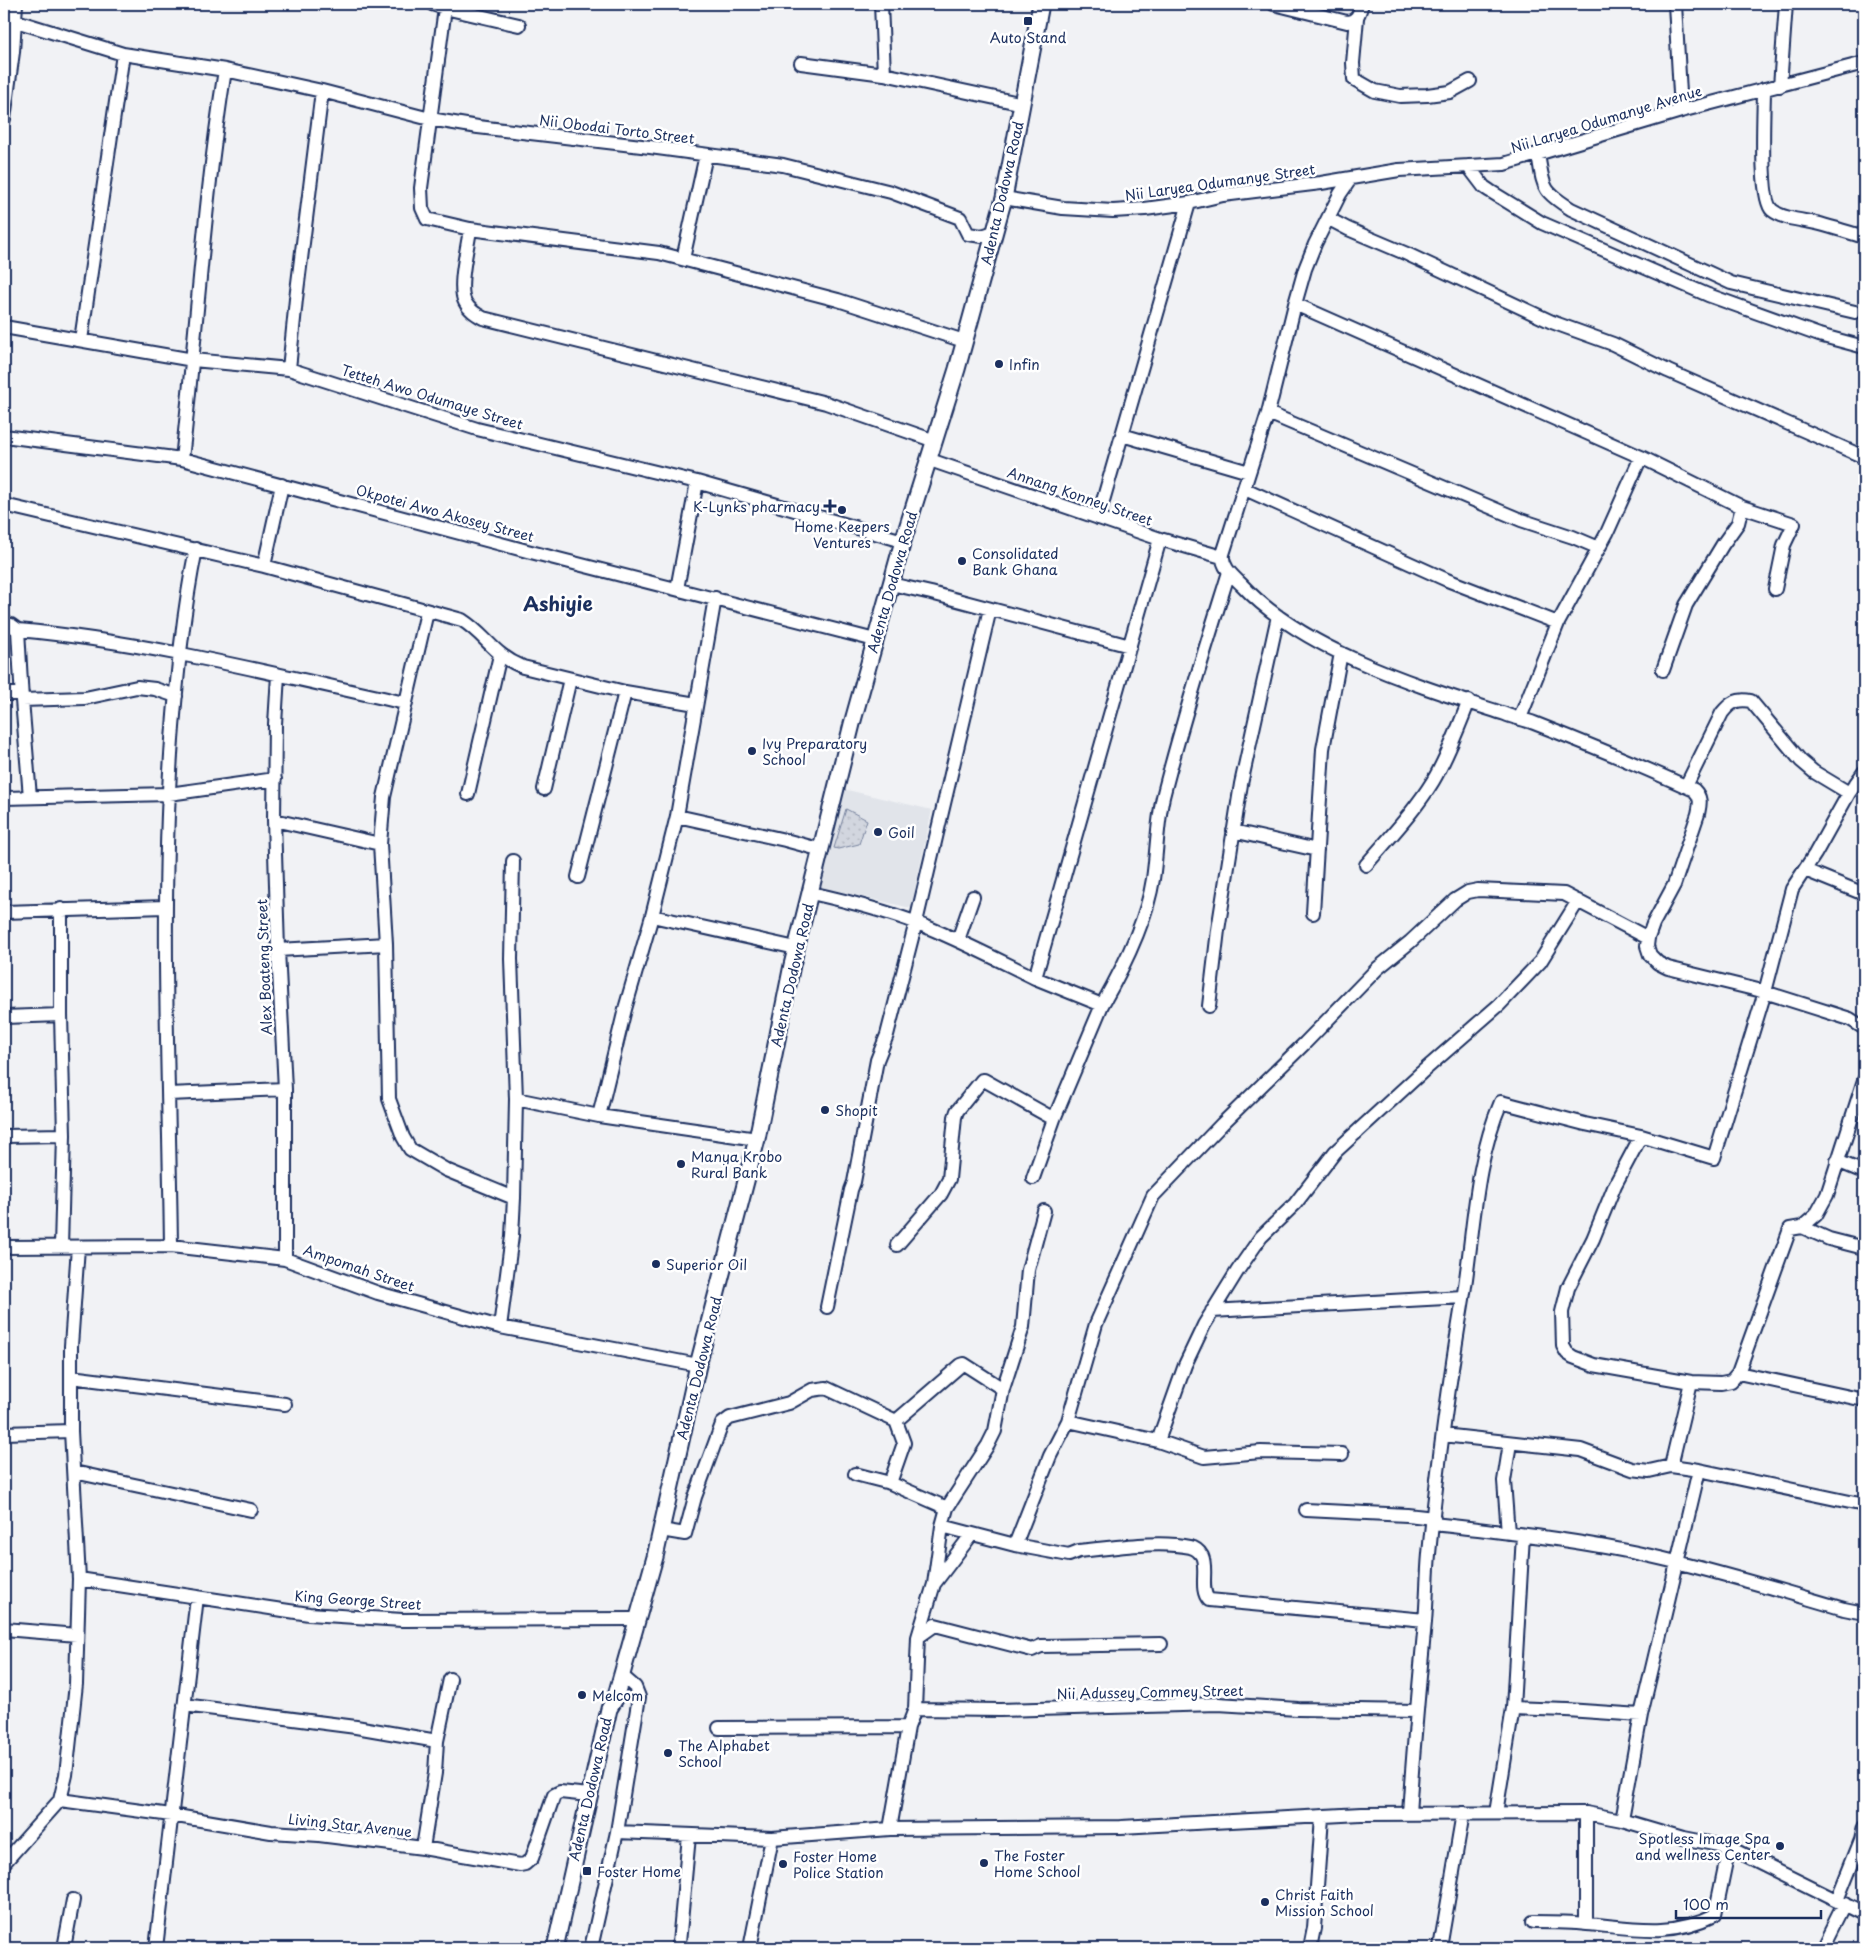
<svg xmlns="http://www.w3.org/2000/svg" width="1868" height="1952" font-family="'Playpen Sans',sans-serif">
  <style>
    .built { fill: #e1e4ea }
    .grass { fill: url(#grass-dots); stroke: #76829e }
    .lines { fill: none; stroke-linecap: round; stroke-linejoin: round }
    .minor-casing { stroke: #1b2f5e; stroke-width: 16 }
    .major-casing { stroke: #1b2f5e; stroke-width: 19 }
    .minor { stroke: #fff; stroke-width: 12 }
    .major { stroke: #fff; stroke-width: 15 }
    .poi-dot { fill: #1b2f5e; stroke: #fff; stroke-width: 2 }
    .labels { text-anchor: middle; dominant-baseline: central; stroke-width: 5; stroke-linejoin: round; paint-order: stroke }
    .poi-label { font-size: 14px; fill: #1b2f5e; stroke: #fff; text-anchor: start }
    .street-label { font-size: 14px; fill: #1b2f5e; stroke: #fff }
    .district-label { font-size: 19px; font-weight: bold; fill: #1b2f5e; stroke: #fff }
  </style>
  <defs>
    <pattern id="grass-dots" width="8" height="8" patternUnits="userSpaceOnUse" patternTransform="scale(1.25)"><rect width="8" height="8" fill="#d2d6df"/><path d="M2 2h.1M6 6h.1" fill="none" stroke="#b4b8c2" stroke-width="1.8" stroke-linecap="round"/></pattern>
  </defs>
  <rect width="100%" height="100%" fill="#f1f2f5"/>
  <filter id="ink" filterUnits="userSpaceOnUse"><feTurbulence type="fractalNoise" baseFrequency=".02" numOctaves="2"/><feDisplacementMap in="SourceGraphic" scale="10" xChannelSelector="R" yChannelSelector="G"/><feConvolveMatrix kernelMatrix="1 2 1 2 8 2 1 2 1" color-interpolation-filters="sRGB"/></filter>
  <g filter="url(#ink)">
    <path class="built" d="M843 789 932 810 911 908 821 887Z"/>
    <path class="grass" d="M846 809 867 820 859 844 838 849 834 848Z"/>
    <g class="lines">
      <defs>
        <path id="minor" d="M432 4 445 8
          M1274 4 1347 22C1358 21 1359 13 1362 4
          M1675 4 1681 111
          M1357 18 1353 63 1354 79 1375 91 1400 96 1427 95 1450 92 1470 81
          M16 21 123 54 225 70 322 91 430 119 478 127 650 147 783 165 891 192 960 218 968 234 982 236 994 232
          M519 25 445 8 421 188 422 208 427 219 470 229 659 253 838 300 964 341
          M801 63 884 74 881 4
          M884 74 1023 104
          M1780 86 1786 4
          M1764 89C1764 110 1759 199 1772 210 1783 219 1802 220 1816 223 1832 227 1848 232 1864 237
          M4 119 13 52 16 4
          M1538 154C1544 188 1541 190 1571 209L1731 283 1855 312
          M1468 166 1484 187 1490 191 1542 223 1708 295 1819 335 1864 347
          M1351 178 1340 194 1315 244 1305 269 1295 304 1268 413 1223 554C1221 567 1234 577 1242 585 1305 652 1419 686 1505 714 1514 718 1524 719 1534 723 1588 744 1641 766 1694 790 1702 798 1700 804 1698 814L1674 885 1653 924 1648 938 1647 946 1650 955 1658 963 1668 968 1758 990 1850 1019 1864 1028
          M1004 198 1063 208 1113 211 1145 209 1189 203 1223 195 1321 183 1399 170 1504 164 1681 111 1864 63
          M1329 219 1348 229 1407 254 1552 322 1613 344 1668 371 1864 457
          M470 229C468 247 457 287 465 302 469 310 476 314 483 318L826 403 935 441
          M683 259 706 155
          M1295 304 1641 457 1742 507 1794 524 1784 545 1775 589
          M4 327 193 360 289 369 477 429 697 482 903 541
          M81 340 123 54
          M289 369 296 299 322 91
          M1268 413 1521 520 1573 537 1599 548
          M1122 435 1249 472
          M4 436 182 459 527 551 875 640
          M182 459C197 329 204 199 225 70
          M930 460 1160 539 1222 557
          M1245 489 1447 580 1558 623
          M4 505 264 566 462 620C487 636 493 655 523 667L625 692 696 704
          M1098 518 1189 203
          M264 566 282 485
          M891 584 931 593 1130 646
          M677 589 697 482
          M427 612 384 797 380 844 386 944 389 1099 403 1137 410 1149 446 1170 514 1198
          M4 623 11 625 18 630
          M1663 670 1686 605 1723 544 1738 523 1742 507
          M278 675 275 724 274 820 278 950 285 1089V1259
          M4 694H21
          M22 700 85 698 137 687 155 689 176 696
          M1520 718 1558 623 1607 533 1641 457
          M1686 786 1722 713C1730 703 1737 698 1751 701L1801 761 1814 772 1849 793
          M544 789 570 679
          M468 794 500 655
          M30 797 22 700 18 630C149 642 278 675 405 703
          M4 798 169 794 275 779
          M677 816 785 840 822 850
          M274 820 380 844
          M1233 831 1317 850
          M1366 865C1389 838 1414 812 1433 781 1448 756 1458 728 1469 701
          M1805 870 1864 894
          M578 877 625 692
          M811 893C847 901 883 910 917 923 958 939 996 959 1035 978L1160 539
          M61 909V1015L64 1135 61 1247
          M4 912 165 907
          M1313 913 1323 749 1341 653
          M652 916 796 948
          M958 940 973 897
          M278 950 386 944
          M1035 978 1102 1005C1122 970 1147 919 1153 879 1157 852 1157 823 1163 797 1182 721 1206 646 1229 572
          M1209 1006 1218 930 1241 784 1278 616
          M4 1017 61 1015
          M169 1094 285 1089
          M516 1099 599 1116 757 1139
          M599 1116 625 1009 652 916 677 816 715 598
          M4 1136 64 1135
          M1641 1136 1615 1185 1593 1239 1568 1288 1562 1312 1563 1346 1567 1353 1573 1357 1594 1365 1691 1382 1721 1383 1731 1381 1738 1373 1864 1400
          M1837 1161 1864 1172
          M1033 1178 1054 1119 1102 1005
          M1802 1227 1829 1239 1864 1248
          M897 1245 941 1194 949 1179 955 1117 957 1111 982 1080H984L1054 1119
          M171 1246C169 1078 160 908 172 740 177 676 183 612 196 549
          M4 1247 171 1246 285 1259 378 1293 500 1327 698 1365
          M827 1307 851 1190 854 1182 877 1060 887 1035 916 922 990 609
          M1212 1311 1463 1297
          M500 1327 512 1236 514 1198 516 1099 511 959 513 861
          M1738 1373 1790 1229 1802 1227 1816 1215 1827 1195 1864 1080
          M71 1377 285 1404
          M1691 1382 1671 1466 1699 1470 1864 1505
          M1003 1389 1023 1327 1028 1270 1044 1211
          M1068 1421 1158 1441 1204 1457 1261 1452 1342 1454
          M4 1433 71 1431
          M1443 1435 1581 1450 1632 1469 1649 1471 1671 1466
          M1158 1441 1185 1365 1204 1325 1238 1270 1261 1237 1295 1204 1335 1152 1421 1073 1499 1005 1540 962 1578 901
          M74 1472 251 1510
          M855 1474 890 1483 947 1508
          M890 1483 904 1443 896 1421 961 1365 964 1364 1003 1389 995 1431 988 1445 947 1508 942 1526 934 1584
          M1306 1510 1407 1515 1434 1518
          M1433 1524C1514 1533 1597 1542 1676 1562 1733 1576 1789 1593 1844 1609L1864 1613
          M942 1526 1015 1545 1069 1555 1079 1551C1113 1548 1157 1540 1190 1547 1196 1548 1199 1551 1202 1556 1208 1569 1199 1590 1209 1600L1425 1620
          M661 1530 685 1534 695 1497 722 1424 730 1418 789 1403 812 1390 826 1388 896 1421
          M1508 1533 1504 1481 1510 1443
          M1015 1545 1050 1456 1068 1421 1096 1324 1153 1196 1222 1124 1305 1043 1378 968 1410 942 1455 900 1468 892 1478 890 1564 894 1648 938
          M79 1579 309 1614 402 1620 636 1619
          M4 1629 77 1635
          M918 1637 935 1625 1032 1650 1041 1646 1161 1644
          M184 1705 356 1727 437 1741
          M1513 1708 1567 1710 1641 1715
          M915 1709 1000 1710 1218 1704 1298 1709 1416 1711
          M719 1728 908 1727
          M60 1800 171 1815 271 1832 319 1835 423 1848 520 1865 525 1864 532 1858 554 1795 560 1792 589 1795
          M1496 1813 1513 1708 1523 1535
          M1586 1813V1924
          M1409 1814C1413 1750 1419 1686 1425 1622 1427 1599 1427 1576 1429 1554 1437 1469 1449 1383 1463 1299 1474 1233 1474 1164 1501 1102L1585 1124 1641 1136 1714 1158 1765 992 1792 889 1815 854 1849 793 1864 772
          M1622 1820 1641 1715 1699 1470
          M890 1829 908 1727 915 1709 918 1637 934 1584 972 1534
          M617 1832 639 1697 635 1687 621 1675
          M423 1848 435 1773 437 1741 450 1679
          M4 1863 60 1800 66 1775 76 1684 79 1579 71 1431V1346L78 1247
          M1837 1900 1861 1840 1864 1827
          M1533 1922C1551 1922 1569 1922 1587 1924 1634 1928 1671 1937 1715 1915L1729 1847
          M64 1948 73 1900
          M156 1948 197 1597
          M591 1948 617 1832 772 1838 890 1829 1121 1827 1361 1814 1586 1813 1622 1820 1683 1838 1729 1847 1864 1914
          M680 1948 679 1943 689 1836
          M750 1948 772 1838
          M1310 1948 1314 1928 1322 1817
          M1440 1948 1463 1813
          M1823 1948 1845 1904"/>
        <path id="major" d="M555 1948 609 1709 615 1699 655 1557 698 1365 757 1139 792 965 852 724 903 541 957 369 1004 198 1041 4"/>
      </defs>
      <use href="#minor" class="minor-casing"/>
      <use href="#major" class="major-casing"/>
      <use href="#minor" class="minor"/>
      <use href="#major" class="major"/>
    </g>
  </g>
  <g class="poi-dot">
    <rect x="1023" y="16" width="10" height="10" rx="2.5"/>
    <circle cx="999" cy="364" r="5"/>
    <path d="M827.5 498.5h5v5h5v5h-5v5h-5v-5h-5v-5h5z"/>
    <circle cx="842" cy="510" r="5"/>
    <circle cx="962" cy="561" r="5"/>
    <circle cx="752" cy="751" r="5"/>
    <circle cx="878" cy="832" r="5"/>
    <circle cx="825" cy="1110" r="5"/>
    <circle cx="681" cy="1164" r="5"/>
    <circle cx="656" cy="1264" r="5"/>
    <circle cx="582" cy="1695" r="5"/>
    <circle cx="668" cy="1753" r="5"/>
    <circle cx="1780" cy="1846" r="5"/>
    <circle cx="984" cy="1863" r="5"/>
    <circle cx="783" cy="1864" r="5"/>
    <rect x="582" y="1866" width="10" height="10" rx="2.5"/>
    <circle cx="1265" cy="1902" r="5"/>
  </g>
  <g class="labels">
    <g class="poi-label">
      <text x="1028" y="37" text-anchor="middle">Auto Stand</text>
      <text x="1009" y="364">Infin</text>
      <text x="820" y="506" text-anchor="end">K-Lynks pharmacy</text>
      <text x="842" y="526" text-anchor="middle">Home Keepers<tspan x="842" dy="16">Ventures</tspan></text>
      <text x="972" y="553">Consolidated<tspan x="972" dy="16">Bank Ghana</tspan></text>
      <text x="762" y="743">Ivy Preparatory<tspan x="762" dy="16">School</tspan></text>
      <text x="888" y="832">Goil</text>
      <text x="835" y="1110">Shopit</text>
      <text x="691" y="1156">Manya Krobo<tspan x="691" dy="16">Rural Bank</tspan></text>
      <text x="666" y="1264">Superior Oil</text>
      <text x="592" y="1695">Melcom</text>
      <text x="678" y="1745">The Alphabet<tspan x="678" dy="16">School</tspan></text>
      <text x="1770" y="1838" text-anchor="end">Spotless Image Spa<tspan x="1770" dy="16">and wellness Center</tspan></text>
      <text x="994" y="1855">The Foster<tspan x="994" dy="16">Home School</tspan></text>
      <text x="793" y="1856">Foster Home<tspan x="793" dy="16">Police Station</tspan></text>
      <text x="597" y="1871">Foster Home</text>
      <text x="1275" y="1894">Christ Faith<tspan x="1275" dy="16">Mission School</tspan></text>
    </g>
    <g class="street-label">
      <text transform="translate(1606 119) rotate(-17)">Nii Laryea Odumanye Avenue</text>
      <text transform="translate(617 129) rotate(7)">Nii Obodai Torto Street</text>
      <text transform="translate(1220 182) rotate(-8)">Nii Laryea Odumanye Street</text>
      <text transform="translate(1002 193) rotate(-77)">Adenta Dodowa Road</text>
      <text transform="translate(432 397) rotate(17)">Tetteh Awo Odumaye Street</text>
      <text transform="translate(1080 496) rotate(19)">Annang Konney Street</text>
      <text transform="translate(445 513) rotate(15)">Okpotei Awo Akosey Street</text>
      <text transform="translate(892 582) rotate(-74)">Adenta Dodowa Road</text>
      <text transform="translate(264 967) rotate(-92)">Alex Boateng Street</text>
      <text transform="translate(792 975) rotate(-77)">Adenta Dodowa Road</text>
      <text transform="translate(359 1268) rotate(19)">Ampomah Street</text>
      <text transform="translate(699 1368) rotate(-76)">Adenta Dodowa Road</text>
      <text transform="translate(358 1600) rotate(4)">King George Street</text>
      <text transform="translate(1150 1692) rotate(-1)">Nii Adussey Commey Street</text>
      <text transform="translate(590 1789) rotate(-77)">Adenta Dodowa Road</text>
      <text transform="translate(350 1825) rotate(6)">Living Star Avenue</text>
    </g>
    <g class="district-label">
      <text x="558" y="603">Ashiyie</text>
    </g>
  </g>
  <rect width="1868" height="1952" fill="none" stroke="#fff" stroke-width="20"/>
  <rect x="10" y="10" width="1848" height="1932" fill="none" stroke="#1b2f5e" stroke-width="2" filter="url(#ink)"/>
  <path d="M1676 1910v8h145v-8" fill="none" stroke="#1b2f5e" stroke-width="2.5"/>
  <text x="1683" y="1910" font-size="15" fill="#1b2f5e" stroke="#ffffff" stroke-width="4" paint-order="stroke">100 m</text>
</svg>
